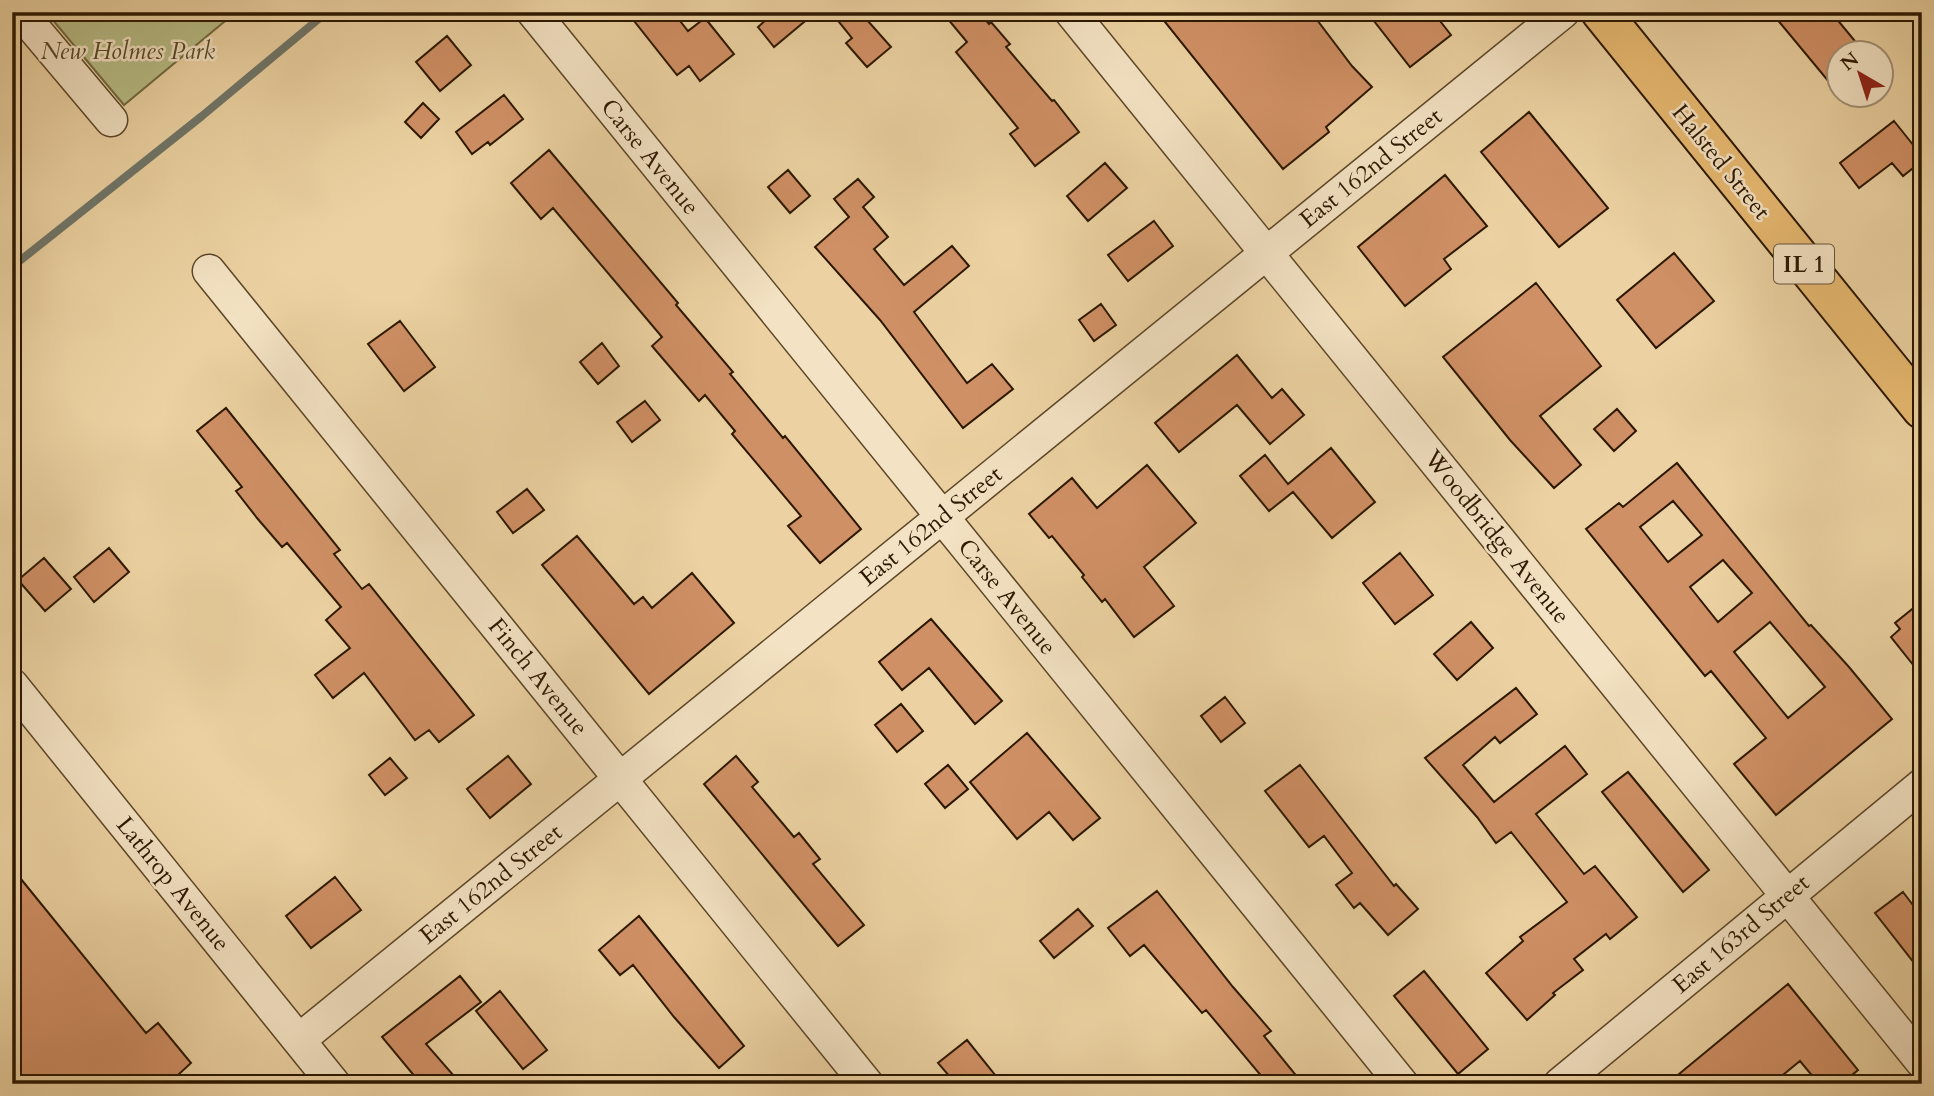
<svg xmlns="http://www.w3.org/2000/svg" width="1934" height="1096" font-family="Cardo,serif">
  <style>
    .green { fill: #b7bc85; stroke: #726a42; stroke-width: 2 }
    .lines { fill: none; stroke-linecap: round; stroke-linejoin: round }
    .stream { stroke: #70766a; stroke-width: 8 }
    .building { fill: #d09065; stroke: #2c1800; stroke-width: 2; fill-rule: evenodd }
    .street-casing { stroke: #5c4628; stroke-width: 35 }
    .primary-casing { stroke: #2c1800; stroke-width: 42 }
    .street { stroke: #f3e2c3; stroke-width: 32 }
    .primary { stroke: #e6b971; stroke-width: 38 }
    .labels { text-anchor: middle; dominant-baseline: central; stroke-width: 5; stroke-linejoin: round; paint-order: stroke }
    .shield { fill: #f3e2c3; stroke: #68553a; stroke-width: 2 }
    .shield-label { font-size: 23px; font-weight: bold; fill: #2c1800 }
    .park-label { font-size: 24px; font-style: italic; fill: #564928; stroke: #f3e2c3 }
    .street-label { font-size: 24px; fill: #2c1800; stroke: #f3e2c3 }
  </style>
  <rect width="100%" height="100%" fill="#ecd2a2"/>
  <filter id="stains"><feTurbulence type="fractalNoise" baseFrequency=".00286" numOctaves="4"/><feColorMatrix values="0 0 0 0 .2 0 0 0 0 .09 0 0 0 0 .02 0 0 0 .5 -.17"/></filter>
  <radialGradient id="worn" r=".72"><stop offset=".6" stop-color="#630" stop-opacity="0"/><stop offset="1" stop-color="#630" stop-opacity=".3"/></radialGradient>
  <path class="green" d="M46 12H236L124 105Z"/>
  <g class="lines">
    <path class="stream" d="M12 267 202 116 327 12"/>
  </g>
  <path class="building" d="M627 12H673L688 31 705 18 734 54 700 81 689 66 677 75Z
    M775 12H816L774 47 758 27Z
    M831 12H860L891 47 867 67 846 43 852 38Z
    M942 12H979L989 24 991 22 1010 44 1006 47 1052 101 1054 100 1079 132 1035 166 1010 134 1018 128 956 52 967 42Z
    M1157 12H1311L1352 66 1372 87 1326 127 1329 132 1283 169Z
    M1367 12H1433L1451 35 1410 67Z
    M1771 12H1831L1864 52H1839V94Z
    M447 36 471 65 440 91 416 62Z
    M504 95 523 119 490 145 488 142 472 154 456 132Z
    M423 103 439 119 421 138 405 122Z
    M1529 112 1608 208 1559 247 1481 152Z
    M1894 121 1922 156V161L1903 176 1892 163 1859 188 1840 163Z
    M549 150 678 303 676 305 733 372 730 374 783 438 785 436 861 529 820 563 788 526 801 516 732 434 735 431 705 395 699 401 652 346 662 337 553 208 541 219 511 183Z
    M1105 163 1127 188 1088 221 1067 196Z
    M788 170 810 196 790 213 768 187Z
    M1445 175 1487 226 1444 259 1451 269 1405 306 1358 247Z
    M858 179 874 197 863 207 888 237 874 249 904 285 952 246 969 266 914 312 967 383 992 364 1013 389 963 428 880 320 815 247 849 217 834 199Z
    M1154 221 1173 246 1128 281 1108 255Z
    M1674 253 1714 301 1656 348 1617 300Z
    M1536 283 1601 366 1540 416 1581 465 1554 488 1510 440 1443 357Z
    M1101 304 1116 325 1094 341 1079 320Z
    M400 321 435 367 404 391 368 344Z
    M602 343 619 366 598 384 580 362Z
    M1237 355 1272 398 1282 389 1304 415 1270 444 1237 405 1179 452 1155 423Z
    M645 401 660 420 632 442 617 422Z
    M226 408 340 550 334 554 362 589 369 584 474 715 439 742 429 730 415 740 364 673 333 698 315 675 350 648 326 620 341 607 287 543 282 547 257 518 236 491 242 487 197 431Z
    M1617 409 1636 431 1614 451 1594 429Z
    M1331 448 1375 502 1332 538 1293 492 1269 511 1240 476 1265 455 1288 484Z
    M1677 463 1809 626 1811 625 1849 667 1892 719 1776 815 1734 764 1766 738 1711 671 1705 676 1586 529 1619 503 1623 507ZM1673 501 1702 535 1668 562 1640 527ZM1723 560 1752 593 1718 622 1690 587ZM1770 622 1825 687 1788 718 1734 652Z
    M1147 465 1196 523 1144 567 1174 606 1134 637 1105 599 1102 602 1082 577 1084 575 1052 536 1049 538 1029 514 1072 478 1097 508Z
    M527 489 544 510 513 533 497 512Z
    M577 536 634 604 643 597 652 608 692 573 734 623 649 694 542 565Z
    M109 548 129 572 94 602 74 577Z
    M1400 553 1433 595 1395 624 1363 583Z
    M44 558 71 589 45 611 18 580Z
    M1922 601V676L1891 637 1900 629 1895 623Z
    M931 619 1002 701 975 724 929 668 902 690 879 662Z
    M1471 622 1493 648 1457 680 1434 654Z
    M1516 688 1537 714 1500 743 1495 737 1463 765 1494 802 1565 746 1587 774 1536 814 1584 874 1595 866 1637 917 1610 939 1606 934 1574 959 1583 970 1553 993 1555 995 1527 1020 1486 973 1523 941 1520 937 1567 902 1511 832 1496 843 1477 817 1425 758Z
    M1225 697 1245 723 1221 742 1201 716Z
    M901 704 923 731 897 752 875 725Z
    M1027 733 1100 818 1073 840 1049 812 1017 839 970 782Z
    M508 756 531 784 490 818 467 789Z
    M736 756 758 782 752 787 794 837 799 833 820 859 813 864 864 925 838 946 704 784Z
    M390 758 407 778 385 795 369 775Z
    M948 765 968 789 945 808 925 784Z
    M1300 765 1394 886 1396 884 1418 909 1388 935 1360 903 1354 908 1336 885 1352 873 1324 836 1309 847 1265 791Z
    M1628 772 1709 870 1683 892 1602 792Z
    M12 868 146 1033 158 1023 191 1063 179 1074 187 1084H12Z
    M335 877 361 910 311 948 286 916Z
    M1157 891 1233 987 1271 1031 1264 1036 1303 1084H1268L1206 1010 1202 1013 1144 945 1130 956 1108 928Z
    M1903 892 1922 917V973L1875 913Z
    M1078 909 1093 926 1054 958 1040 941Z
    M639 916 744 1046 719 1068 674 1017 633 965 620 975 599 950Z
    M1424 971 1488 1049 1458 1074 1394 996Z
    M460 976 481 1002 426 1044 461 1084H421L382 1037Z
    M1788 984 1858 1070 1841 1084H1819L1800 1061 1772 1084H1667Z
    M500 991 547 1050 523 1069 476 1011Z
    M967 1040 992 1071 1002 1084H956L938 1063Z"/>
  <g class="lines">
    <defs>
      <path id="street" d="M20 12 111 120
        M533 12 1402 1084
        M1071 12 1922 1062
        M209 271 867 1084
        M12 685 334 1084
        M299 1040 1563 12
        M1560 1084 1922 785"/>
      <path id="primary" d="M1601 12 1922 409"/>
    </defs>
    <use href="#street" class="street-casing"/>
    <use href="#primary" class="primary-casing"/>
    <use href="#street" class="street"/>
    <use href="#primary" class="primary"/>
  </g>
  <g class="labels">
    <rect class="shield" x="1774" y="244.5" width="60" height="39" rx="5"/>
    <g class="shield-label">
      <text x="1804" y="264">IL 1</text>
    </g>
    <g class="park-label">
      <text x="128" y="51">New Holmes Park</text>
    </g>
    <g class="street-label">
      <text transform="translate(650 157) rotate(51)">Carse Avenue</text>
      <text transform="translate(1721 162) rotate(51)">Halsted Street</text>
      <text transform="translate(1371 168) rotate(-39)">East 162nd Street</text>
      <text transform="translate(931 526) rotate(-39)">East 162nd Street</text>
      <text transform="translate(1497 537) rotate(51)">Woodbridge Avenue</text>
      <text transform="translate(1007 597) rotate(51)">Carse Avenue</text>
      <text transform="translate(538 677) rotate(51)">Finch Avenue</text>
      <text transform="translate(173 884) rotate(51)">Lathrop Avenue</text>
      <text transform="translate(491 884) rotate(-39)">East 162nd Street</text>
      <text transform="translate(1741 934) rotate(-40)">East 163rd Street</text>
    </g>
  </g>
  <rect width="1934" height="1096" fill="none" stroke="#ecd2a2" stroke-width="42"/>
  <rect x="14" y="14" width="1906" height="1068" fill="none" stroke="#2c1800" stroke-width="3.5"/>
  <rect x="21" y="21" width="1892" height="1054" fill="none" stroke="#2c1800" stroke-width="2"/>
  <g transform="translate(1860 74) rotate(321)"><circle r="33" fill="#f3e2c3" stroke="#a39175" stroke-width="2"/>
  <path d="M0-5L12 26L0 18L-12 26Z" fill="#8f2418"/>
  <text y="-10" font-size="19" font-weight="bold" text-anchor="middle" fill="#2c1800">N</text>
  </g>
  <rect width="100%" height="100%" filter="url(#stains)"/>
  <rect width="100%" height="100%" fill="url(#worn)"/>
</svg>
